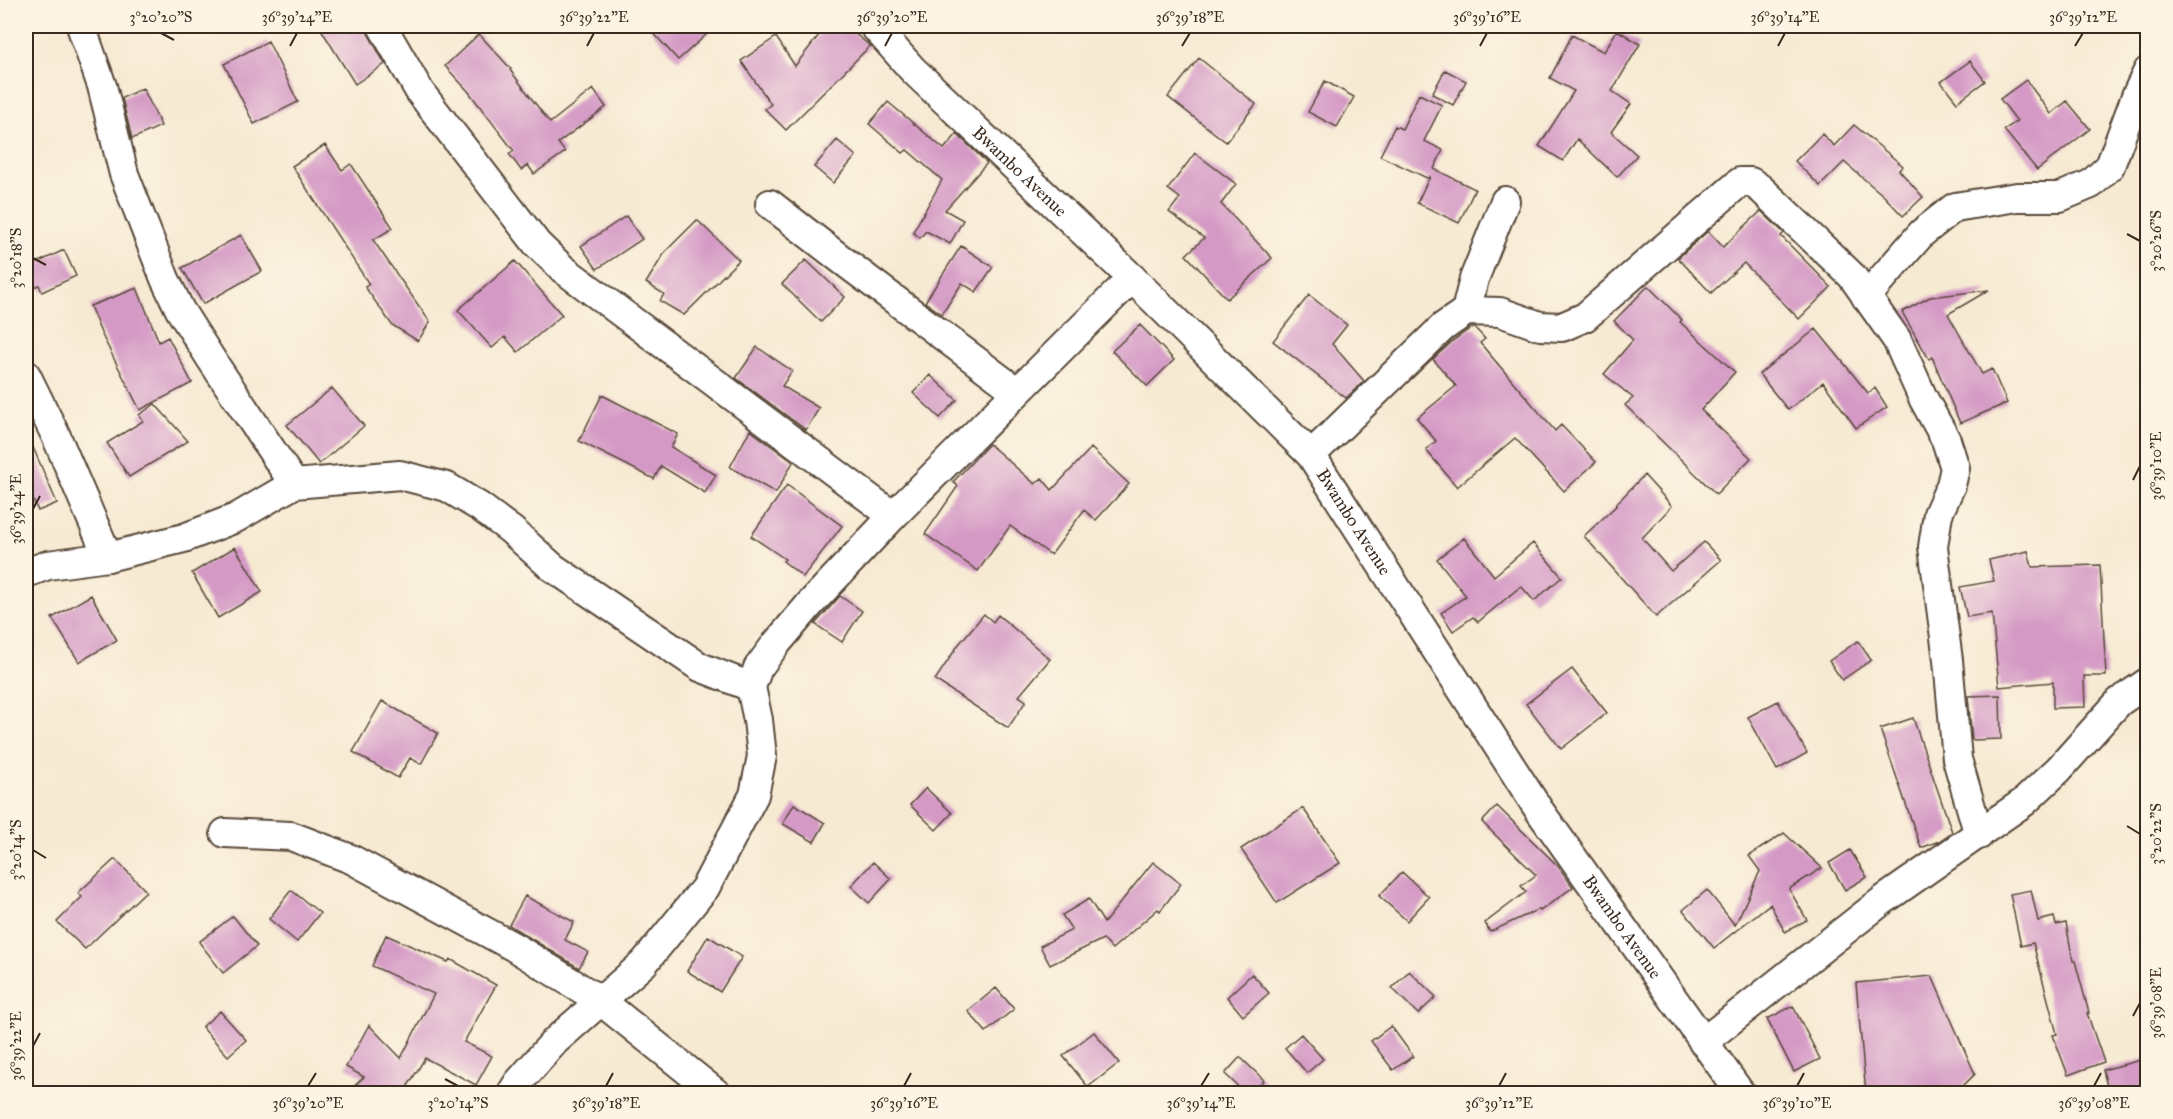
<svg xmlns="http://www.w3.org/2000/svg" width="2173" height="1119" font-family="'IM FELL Great Primer',serif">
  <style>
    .building { fill: #d499c5 }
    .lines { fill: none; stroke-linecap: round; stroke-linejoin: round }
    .minor-casing { stroke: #574739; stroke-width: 32 }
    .minor { stroke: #fff; stroke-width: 28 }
    .ticks { fill: none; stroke: #3b2a1e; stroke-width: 2 }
    .labels { text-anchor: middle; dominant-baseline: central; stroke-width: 6; stroke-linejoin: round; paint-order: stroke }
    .street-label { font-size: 18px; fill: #3b2a1e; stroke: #fcf5e5 }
    .neatline { fill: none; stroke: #3b2a1e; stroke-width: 2 }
    .ticks-label { font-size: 15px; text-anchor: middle; fill: #3b2a1e }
  </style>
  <rect width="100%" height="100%" fill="#fcf5e5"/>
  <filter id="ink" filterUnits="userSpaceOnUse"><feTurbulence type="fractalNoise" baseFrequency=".0167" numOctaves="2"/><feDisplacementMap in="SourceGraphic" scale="12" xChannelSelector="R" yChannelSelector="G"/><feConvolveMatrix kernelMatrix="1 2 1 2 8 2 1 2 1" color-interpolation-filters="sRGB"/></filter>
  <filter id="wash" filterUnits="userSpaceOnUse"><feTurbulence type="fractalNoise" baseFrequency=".008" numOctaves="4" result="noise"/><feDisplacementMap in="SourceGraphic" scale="24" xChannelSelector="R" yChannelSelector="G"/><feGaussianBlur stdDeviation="1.35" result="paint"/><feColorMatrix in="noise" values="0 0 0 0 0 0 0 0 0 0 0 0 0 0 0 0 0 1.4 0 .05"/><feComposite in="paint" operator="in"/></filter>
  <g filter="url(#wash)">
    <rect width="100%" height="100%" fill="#f7ead3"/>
    <g id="blocks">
      <path class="building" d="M319 26H364L385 64 355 84Z
        M647 26H716L678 60Z
        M826 26H846L870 46 786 130 765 109 771 104 741 61 776 37 795 66Z
        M1617 30 1640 44 1612 91 1631 104 1611 132 1637 155 1617 177 1577 139 1563 161 1539 146 1574 91 1550 78 1572 35 1604 52Z
        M479 34 511 69 510 70 550 123 593 89 606 107 558 143 565 152 534 174 528 165 521 170 509 154 514 151 468 91 445 66Z
        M268 41 298 102 254 124 224 64Z
        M1199 58 1256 104 1226 142 1168 97Z
        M1970 61 1985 81 1957 102 1941 82Z
        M1445 70 1466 81 1453 105 1432 94Z
        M2026 80 2051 114 2067 101 2090 129 2037 170 2004 130 2017 121 2000 99Z
        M1325 81 1354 97 1337 127 1308 112Z
        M143 88 161 126 132 139 122 98Z
        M1419 94 1442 105 1424 141 1443 150 1434 169 1475 189 1459 223 1417 203 1430 176 1429 179 1380 156 1395 126 1402 129Z
        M888 102 944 149 957 134 987 163 945 210 963 220 950 244 926 231 920 238 913 232 942 180 907 150 903 153 869 124Z
        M1854 125 1903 166 1899 170 1923 197 1903 216 1884 196 1844 162 1820 186 1795 161 1822 134 1834 146Z
        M837 140 856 156 833 183 814 167Z
        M325 145 342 170 351 164 393 228 373 240 430 322 418 341 392 325 365 287 369 284 292 166Z
        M1195 153 1236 184 1221 204 1272 258 1227 299 1186 255 1204 238 1169 212 1180 198 1168 189Z
        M1761 211 1784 233 1781 236 1831 287 1799 319 1744 263 1711 293 1678 258 1708 231 1723 247Z
        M626 216 642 239 597 269 581 246Z
        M697 220 739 260 684 315 660 301 664 294 646 283 665 252Z
        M241 235 262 271 203 304 182 268Z
        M961 246 993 267 976 292 962 283 942 314 925 302Z
        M64 250 76 276 42 292 39 285 26 290V268Z
        M806 260 845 297 821 322 782 284Z
        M515 261 562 315 518 352 505 337 492 348 458 310Z
        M1648 286 1682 320 1680 322 1735 372 1701 410 1751 458 1716 494 1625 405 1633 398 1604 374 1633 340 1614 321Z
        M137 288 159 342 168 337 192 383 140 410 101 333 90 306Z
        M1989 290 1948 314 1982 374 1992 369 2007 403 1960 423 1932 357 1929 359 1902 312 1930 297Z
        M1309 295 1347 325 1332 344 1364 381 1346 398 1273 341Z
        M1140 325 1174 360 1147 386 1112 351Z
        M1471 328H1475L1485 339 1480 343 1555 431 1561 425 1596 462 1564 491 1515 438 1457 487 1426 450 1436 441 1417 418 1456 386 1433 359 1454 340Z
        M1816 329 1868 393 1875 388 1887 407 1856 428 1823 382 1788 410 1759 374Z
        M757 347 792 371 782 386 819 408 806 430 736 378Z
        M930 375 957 400 940 418 913 393Z
        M332 388 364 426 319 464 287 425Z
        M602 395 678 434 671 447 716 475 705 493 661 466 654 479 579 441Z
        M155 404 188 441 129 477 107 443 143 421 139 415Z
        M750 430 793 462 776 493 730 467Z
        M26 431 57 503 38 511 26 483Z
        M989 444 1035 484 1042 478 1052 490 1091 448 1129 484 1096 520 1084 510 1051 555 1010 526 978 571 925 534 958 486 953 482Z
        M1644 475 1672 506 1642 538 1671 571 1704 542 1721 560 1656 617 1584 536 1617 505 1616 504Z
        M787 485 842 526 803 577 783 561 785 559 751 536Z
        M1464 538 1494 576 1533 543 1562 577 1534 601 1521 586 1478 622 1473 617 1453 631 1441 613 1466 596 1437 559Z
        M235 547 262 592 218 618 192 573Z
        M2028 551 2032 567 2100 565 2106 676H2084L2085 707 2053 708V682L1999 687 1992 613 1967 617 1960 587 1994 581 1989 560Z
        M91 595 117 640 79 662 52 618Z
        M840 596 862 611 842 642 815 624Z
        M984 614 993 622 998 615 1050 659 1019 696 1026 701 1008 728 935 680 959 644Z
        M1858 641 1871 660 1842 680 1829 661Z
        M1572 669 1607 713 1561 749 1526 704Z
        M2000 695 2001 739 1972 740 1968 696Z
        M382 701 438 733 421 764 410 758 398 778 353 752Z
        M1778 701 1807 753 1777 770 1748 717Z
        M1913 718 1952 832 1939 841 1921 848 1880 729Z
        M926 788 952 813 936 830 910 805Z
        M794 804 825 823 814 842 783 824Z
        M1497 806 1558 866 1573 887 1540 911 1539 909 1490 932 1485 923 1526 892 1521 886 1536 875 1482 822Z
        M1303 808 1340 863 1277 903 1241 849Z
        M1784 833 1822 868 1789 889 1807 920 1785 932 1770 904 1714 948 1683 910 1707 890 1735 925 1760 871 1749 856Z
        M1850 850 1867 877 1845 890 1829 863Z
        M115 859 146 891 85 949 57 922 82 897 78 893Z
        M873 862 891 879 869 903 851 886Z
        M1153 862 1181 884 1160 911 1158 909 1112 949 1103 939 1050 965 1040 946 1072 930 1062 915 1089 899 1104 923Z
        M1402 872 1429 897 1407 921 1379 896Z
        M291 890 320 913 297 942 269 919Z
        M2031 890 2038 921 2054 917 2056 925 2066 923 2073 961H2075L2089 1013H2087L2104 1062 2068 1075 2053 1035 2057 1034 2033 943 2021 946 2010 894Z
        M525 896 574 922 565 940 588 952 579 968 509 925Z
        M233 916 257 946 223 973 199 942Z
        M386 935 448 962 450 959 496 985 464 1042 492 1056 476 1085 425 1058 403 1094H346L364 1077 346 1067 369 1025 401 1058 434 994 372 966Z
        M708 936 742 957 720 992 687 971Z
        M1409 971 1436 997 1418 1014 1392 988Z
        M1252 974 1269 993 1243 1016 1227 997Z
        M1932 976 1975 1074 1955 1094H1866L1856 983Z
        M996 988 1014 1009 986 1032 968 1011Z
        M1793 1006 1820 1059 1794 1072 1767 1019Z
        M220 1011 246 1040 228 1056 202 1027Z
        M1391 1026 1413 1056 1393 1070 1371 1041Z
        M1094 1032 1119 1063 1088 1087 1063 1056Z
        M1301 1034 1323 1059 1307 1073 1285 1048Z
        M1240 1057 1264 1080 1252 1094H1246L1225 1074Z
        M2148 1058V1094H2109L2103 1070Z"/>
    </g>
  </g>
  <g filter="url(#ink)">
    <use href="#blocks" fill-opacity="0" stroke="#574739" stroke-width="1.5"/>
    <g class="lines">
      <defs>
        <g id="minor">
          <path d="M81 26 102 86 124 174 165 279 180 310 213 362 294 484"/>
          <path d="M382 26 420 92 537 244 563 269 893 516"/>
          <path id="s1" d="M874 26 913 70 1132 278 1311 455 1539 810 1741 1094"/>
          <path d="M770 204 842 260 1016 391"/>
          <path d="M1866 297 1922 233 1955 207 2017 197H2060L2091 184 2110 166 2136 96 2148 71"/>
          <path d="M1466 311 1474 279 1505 201"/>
          <path d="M26 375 56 436 108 557"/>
          <path d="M1311 455 1443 327 1466 311 1500 312 1540 326 1562 327 1585 317 1740 182H1751L1761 189 1852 276 1897 340 1923 398 1946 440 1955 468 1951 485 1938 514 1933 547 1948 660 1957 759 1979 835"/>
          <path d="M26 573 48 565 108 557 184 538 236 518 294 484 400 475 447 487 480 507 511 530 552 567 700 667 751 687"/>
          <path d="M225 833 291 836 351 859 514 947 601 1001 717 1094"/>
          <path d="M1703 1042 1882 901 2024 802 2059 769 2119 702 2148 682"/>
          <path d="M511 1094 518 1083 555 1041 644 963 705 888 754 795 762 756 758 720 751 687 758 668 776 644 811 603 893 516 1132 278"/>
        </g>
      </defs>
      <use href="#minor" class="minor-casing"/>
      <use href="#minor" class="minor"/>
    </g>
  </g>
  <path class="ticks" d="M161 33 174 40M290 46 297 33M587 46 594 33M885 46 892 33M1182 46 1190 33M1480 46 1487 33M1778 46 1785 33M2075 46 2083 33M2127 234 2140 241M33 258 46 265M2133 480 2140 466M33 509 40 496M2127 826 2140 834M33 850 46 858M2133 1016 2140 1003M33 1046 40 1033M445 1079 458 1086M308 1086 316 1073M606 1086 613 1073M904 1086 911 1073M1201 1086 1209 1073M1499 1086 1506 1073M1797 1086 1804 1073M2094 1086 2101 1073"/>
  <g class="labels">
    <g class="street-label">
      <text stroke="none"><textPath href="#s1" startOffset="206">Bwambo Avenue</textPath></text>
      <text stroke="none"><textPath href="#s1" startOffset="692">Bwambo Avenue</textPath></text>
      <text stroke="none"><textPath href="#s1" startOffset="1178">Bwambo Avenue</textPath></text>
    </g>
  </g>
  <rect width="2173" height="1119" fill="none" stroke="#fcf5e5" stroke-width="66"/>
  <rect x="33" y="33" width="2107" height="1053" class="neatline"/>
  <g class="ticks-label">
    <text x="161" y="22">3°20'20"S</text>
    <text x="297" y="22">36°39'24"E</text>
    <text x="594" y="22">36°39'22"E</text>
    <text x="892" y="22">36°39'20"E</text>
    <text x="1190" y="22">36°39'18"E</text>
    <text x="1487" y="22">36°39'16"E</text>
    <text x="1785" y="22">36°39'14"E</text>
    <text x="2083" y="22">36°39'12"E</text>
    <text transform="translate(2156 241) rotate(-90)" y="5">3°20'26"S</text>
    <text transform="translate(16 258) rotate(-90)" y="5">3°20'18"S</text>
    <text transform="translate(2156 466) rotate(-90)" y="5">36°39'10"E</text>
    <text transform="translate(16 509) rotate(-90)" y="5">36°39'24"E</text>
    <text transform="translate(2156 834) rotate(-90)" y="5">3°20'22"S</text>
    <text transform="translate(16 850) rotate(-90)" y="5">3°20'14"S</text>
    <text transform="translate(2156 1003) rotate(-90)" y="5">36°39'08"E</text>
    <text transform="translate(16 1046) rotate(-90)" y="5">36°39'22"E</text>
    <text x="308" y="1108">36°39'20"E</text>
    <text x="458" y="1108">3°20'14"S</text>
    <text x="606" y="1108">36°39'18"E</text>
    <text x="904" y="1108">36°39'16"E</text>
    <text x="1201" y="1108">36°39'14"E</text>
    <text x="1499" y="1108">36°39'12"E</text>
    <text x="1797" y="1108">36°39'10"E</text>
    <text x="2094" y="1108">36°39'08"E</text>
  </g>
</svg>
